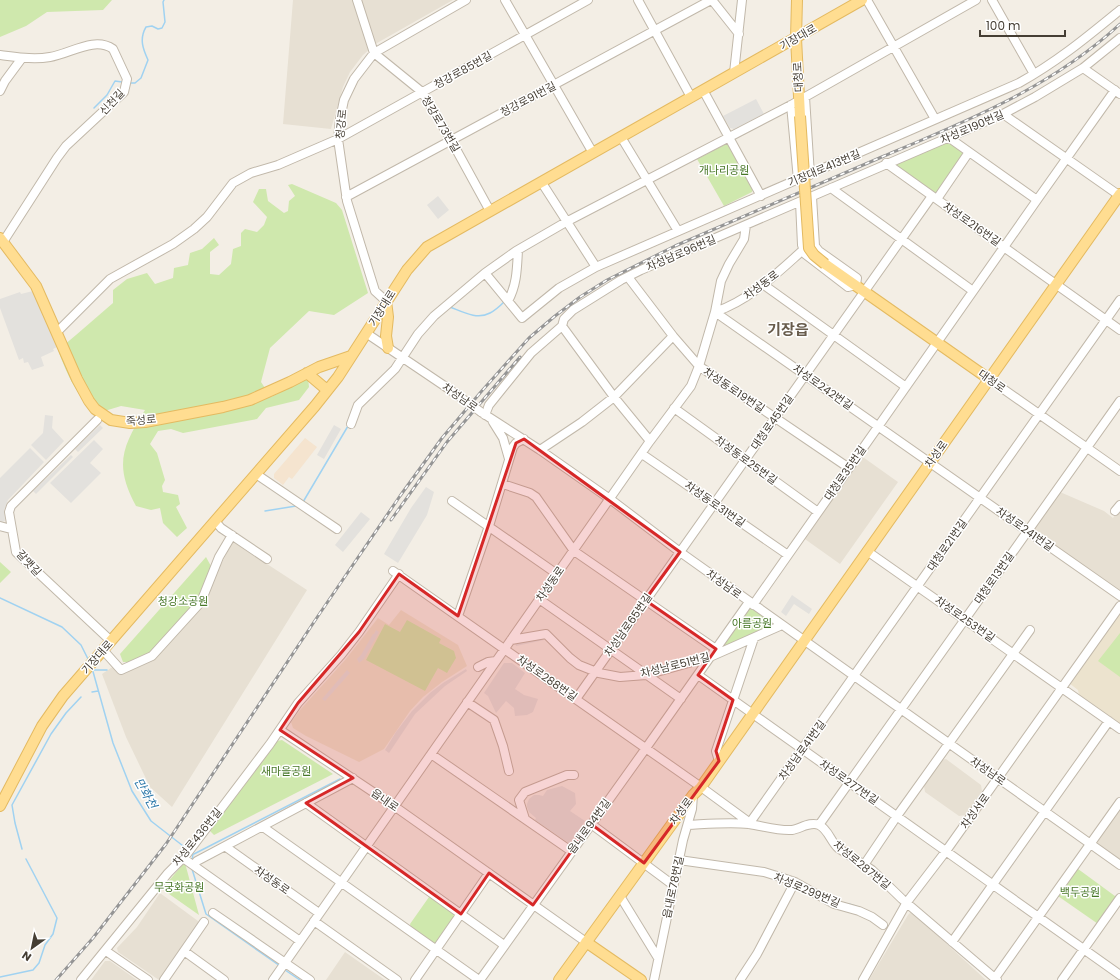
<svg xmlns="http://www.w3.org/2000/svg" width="1120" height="980" font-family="Poppins,'Noto Sans KR',sans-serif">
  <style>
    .residential { fill: #e7e0d3 }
    .commercial { fill: #f5e4cf }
    .education { fill: #ece3ce }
    .green { fill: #cfe8ad }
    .parking { fill: #e3e1dd }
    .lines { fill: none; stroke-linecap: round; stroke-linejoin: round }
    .stream { stroke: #a0d2f1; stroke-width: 1.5 }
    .minor-casing { stroke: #c1b8aa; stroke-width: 10 }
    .major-casing { stroke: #e4ba61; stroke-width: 12 }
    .minor { stroke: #fff; stroke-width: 8 }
    .major { stroke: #ffdd91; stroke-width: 10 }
    .rail-casing { stroke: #959595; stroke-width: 3 }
    .rail { stroke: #fff; stroke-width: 1.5; stroke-dasharray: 4.5; stroke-linecap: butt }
    .minor-bridge-casing { stroke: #c1b8aa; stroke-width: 10; stroke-linecap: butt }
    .major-bridge-casing { stroke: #e4ba61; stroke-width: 12; stroke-linecap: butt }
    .minor-bridge { stroke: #fff; stroke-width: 8 }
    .major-bridge { stroke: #ffdd91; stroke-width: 10 }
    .marked { fill: #d62828; fill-opacity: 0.2; stroke: #d62828; stroke-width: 3; stroke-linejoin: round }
    .labels { text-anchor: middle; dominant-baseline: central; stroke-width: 3; stroke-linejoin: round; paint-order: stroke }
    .street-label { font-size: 11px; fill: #453e34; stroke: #fff }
    .park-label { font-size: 11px; fill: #477727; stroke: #fff }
    .water-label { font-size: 12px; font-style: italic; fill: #2c78a9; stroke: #fff }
    .district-label { font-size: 15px; font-weight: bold; fill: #685c4c; stroke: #fff }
  </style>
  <rect width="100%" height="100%" fill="#f3eee5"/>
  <path class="residential" d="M293 0H453L377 43 363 55 350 72 343 87 331 129 283 124Z
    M860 455 898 482 840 564 802 537Z
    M1060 492 1104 511 1113 518 1120 508V591L1034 531V529Z
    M233 542 307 590 172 807 150 787 126 737 102 674 120 662 127 671 204 602 220 566Z
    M946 759 981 785 982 791 966 815 959 816 925 792 924 786 941 760Z
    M1120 807V860L1097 844V840Z
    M160 893 198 921 199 927 162 980H159L118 952 117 948 137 927Z
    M910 913 914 914 986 980H869L908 915Z
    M345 952 385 980H326Z
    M105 961H110L137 980H91Z"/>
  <path class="commercial" d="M305 438 317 447 292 479 289 477 283 485 274 478V474Z"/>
  <path class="education" d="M401 610 458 645 467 666 442 682 423 697 410 711 384 749 359 762 306 736 293 728 291 722 301 709 346 659 378 618 389 625Z
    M1120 612V725L1079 695 1078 690 1069 683Z"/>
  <path class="green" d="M0 0H112L103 10 47 12 26 26 0 37Z
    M948 142 966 151 936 195 894 164Z
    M726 144 730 145 753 188 752 192 724 206 697 159Z
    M292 184 336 203 342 210 368 293 334 315 309 311 270 348 261 382 271 397 308 378 309 387 299 400 266 408 257 419 183 433 171 429 158 431 150 444 157 453 165 480 162 486 163 492 178 495 180 504 176 507 187 528 177 537 163 523 160 508 151 510 136 506C114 465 122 447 145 410L121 406 98 413C78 400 66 372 58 350L76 335 113 303V290L127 279 147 273 155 284 173 278 174 268 188 265 190 253 202 249 214 238 219 245 210 252V274L219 275 231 264 233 249 241 246V233L245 229 257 232 264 225 267 217 253 202 259 189H266L268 201 284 213 288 211 289 201 295 196 288 185Z
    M206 557 212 568 199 601 151 654 129 662H123L120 654Z
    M0 562 11 572 0 583Z
    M750 607 776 624 719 651Z
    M407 620 441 639 439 643 454 651 456 658 447 673 438 668 425 691 366 660 385 624 400 632Z
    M1120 633V677L1098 661Z
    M282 740 333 774 214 835 210 831 277 741Z
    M184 863H185L199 915 162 889Z
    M1074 866 1119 899 1101 926 1055 894Z
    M429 897H433L455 911 456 917 438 944H433L411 928 410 924Z"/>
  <path class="parking" d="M756 99 764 114 734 129 730 128 723 116Z
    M438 196 449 210 438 219 427 205Z
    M33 291 59 346 53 349 54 351 41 357 44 366 32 370 28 362 24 363 23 358 19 360 0 308V299L20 292 21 294Z
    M45 415 53 416 52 428 64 441 46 460 31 445 43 433Z
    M100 425 103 428 78 452 75 449Z
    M334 425 341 429 324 459 317 455Z
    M94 440 103 449 90 463 101 473 71 503 50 483Z
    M30 448 44 462 8 500 4 510 5 521 0 522V478Z
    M71 455 73 457 36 494 33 491Z
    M426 487 434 492 427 515 398 563 384 554 411 508Z
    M361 512 370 519 343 552 335 545Z
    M792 595 812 609 809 614 794 604 786 616 781 612Z
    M376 630 379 632 364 659 359 663 357 659 361 655 373 634H374Z
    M543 638 544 640 516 646 515 643Z
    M504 663H512L525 673 515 689 524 695 538 699 533 712 527 715 515 716 514 708 506 701 496 713 488 696 484 693Z
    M466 669 467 671 445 686 415 714 389 753 385 750 396 732 412 711 430 693 443 683Z
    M347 670 350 673 325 701 322 699Z
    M562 786 575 793 576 804 570 811 585 821 570 844 535 820 536 818 529 812 527 807V804L529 799 534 795H539L543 796 547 790Z"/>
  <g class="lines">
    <path class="stream" d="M130 83H135L141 78 148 60C143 49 139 39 146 27L152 26 158 29 162 28 165 22 163 2 164 0
      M94 108 107 95 115 81 122 82
      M450 307C463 312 477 320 490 313 496 310 501 305 505 301
      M303 502 348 426
      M265 511 296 506
      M0 598 62 627 81 645 89 661
      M92 668 113 743 132 791 151 821 187 849
      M93 670H107
      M92 692 98 691
      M22 849 15 823 12 805 51 734 66 713 81 697
      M191 852 193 854 192 861
      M194 854 340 779
      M192 869 206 914 280 966
      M849 904 861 908
      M285 970 300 980
      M0 977 33 970 39 963 45 945 53 934 57 918 26 859"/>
    <defs>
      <path id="minor" d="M357 0 374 53 422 92 451 140 490 211
        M505 0 593 153
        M638 0 691 97
        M712 0 739 34
        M867 0 935 119
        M992 0 1034 74
        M0 55C17 57 33 60 50 57 70 54 94 36 113 49L127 79 124 92 66 146 57 158 3 242
        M1083 68 1120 94
        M734 73 742 0
        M703 90 761 196
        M0 91 5 81 22 58
        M805 97 810 175
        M791 105 798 180
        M1003 114 1120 196
        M621 137 678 231
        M948 137 1037 200
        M886 163 1120 330
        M542 183 596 267
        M831 188 973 291
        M346 197 711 0
        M937 199 969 152
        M800 202 802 245 805 254 848 287 856 285 857 278 819 251 815 246 812 197
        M485 273 522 318 559 288 596 267 1019 83C1057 62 1087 37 1120 10
        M628 277 673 336 699 366 849 468
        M764 285 906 387
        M386 301 375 291 347 201 338 139 340 119 344 100 354 79 374 53 466 0
        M508 301C517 285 517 268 518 250
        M715 312 1120 596
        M715 312C750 300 776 274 803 250
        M562 326 564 319 573 310 621 280 641 270 1003 114 1035 97 1083 68 1120 38
        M562 326 614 397 650 441
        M57 332 110 279 173 244 194 229 207 217 233 183 251 173 278 165 338 139 588 0
        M366 333 446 387
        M989 379 1120 471
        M674 408 818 512
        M481 412 540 450 610 499 680 552 1120 865
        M485 415 489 405 531 353 562 326
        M97 420 11 506 9 512 16 552 111 641
        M493 422 503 438 509 459
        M351 424 358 405 395 369 418 334 434 316 485 273 516 251 566 222 791 105 976 0
        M540 450 582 422 614 397 673 336
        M642 454 788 555
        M256 474 337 529
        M503 484 530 493 536 497 574 551 716 649
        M452 501 557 574
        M1115 511 1120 505
        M215 521 221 528 267 559
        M0 526 11 529
        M867 551 1120 729
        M393 571 701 787 746 820 749 824 1120 300
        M539 599 681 699
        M753 605 1037 200 1115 90
        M458 616 489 526 513 447 516 443 524 439
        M511 640 546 634 570 658 579 665 599 673 620 677 646 675 710 657 782 625
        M103 650 121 670 152 656 201 602 219 557 232 535
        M478 667 488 662 496 661
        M698 675 1120 975
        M576 699 932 196
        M467 702 494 720 503 746 509 771
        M280 730 394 806 586 942
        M431 754 571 851
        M719 761 716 751 754 638
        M306 803 504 945
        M525 819 519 800 525 792 567 775H574
        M591 824 673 885
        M688 825C708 824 729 822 749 824 763 826 778 831 792 830 800 829 810 821 819 825 828 829 831 842 838 848L872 870 902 899 997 980
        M819 825 1120 401
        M263 827 479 980
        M226 847 319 913
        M183 858 300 941
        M679 860 764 872 780 877 795 882 834 904 859 911 872 917 883 925
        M194 865 197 861 353 778
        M864 865 897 816 1030 630
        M620 896 658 958
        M213 913 310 980
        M314 921 397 980
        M952 942 1109 721
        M106 951 148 980
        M184 951 224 980
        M995 978 1120 802
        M81 980 168 873 186 855 270 744 298 703 341 655 359 632 399 574
        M164 980 204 922
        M273 980 650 441 691 386 699 366 715 312 721 281 729 264 744 239 746 225
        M415 980 489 873
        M480 980 646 748 749 602
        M654 980 683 840 692 809 693 795
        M740 980 757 954 795 882
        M863 980 907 902 946 851 1120 606
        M1062 980 1120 898"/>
      <path id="major" d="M797 0 796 38 800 116
        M0 238 36 286 77 379 89 401 95 409 111 420 130 423 145 422 223 407 250 400 290 382 319 367 351 356
        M825 264 989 379
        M386 301 388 317 386 336 388 348
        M307 373 327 390
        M0 806 42 726 63 696 315 406 338 377 407 270 427 247 862 0
        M586 942 641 980
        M559 980 693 795 701 787 1120 194"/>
    </defs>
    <use href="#minor" class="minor-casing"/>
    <use href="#major" class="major-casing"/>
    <use href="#minor" class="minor"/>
    <use href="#major" class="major"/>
    <defs>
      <path id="rail" d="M391 520 447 442 520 357
        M56 980 93 938 166 844 318 616 400 496 442 438 480 393 529 338 555 316 580 297 607 280 675 246C744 216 814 186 884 156 967 121 1052 87 1120 24"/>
    </defs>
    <use href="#rail" class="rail-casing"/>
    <use href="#rail" class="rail"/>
    <defs>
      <path id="minor-bridge" d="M446 387 481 412"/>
      <path id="major-bridge" d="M800 116 809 248 814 255 825 264"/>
    </defs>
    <use href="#minor-bridge" class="minor-bridge-casing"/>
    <use href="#major-bridge" class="major-bridge-casing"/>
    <use href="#minor-bridge" class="minor-bridge"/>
    <use href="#major-bridge" class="major-bridge"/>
  </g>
  <path class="marked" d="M524 439 680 552 645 600 716 649 698 675 733 700 716 751 719 761 644 863 591 824 533 905 489 873 461 914 306 803 353 778 280 730 298 703 359 632 399 574 458 616 516 443Z"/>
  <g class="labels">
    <g class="street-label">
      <text transform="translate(798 37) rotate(-30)">기장대로</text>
      <text transform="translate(463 70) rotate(-29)">청강로85번길</text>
      <text transform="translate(798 77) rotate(-93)">대청로</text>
      <text transform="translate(528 99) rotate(-28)">청강로91번길</text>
      <text transform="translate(112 102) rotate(-47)">신천길</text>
      <text transform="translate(341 124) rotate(-84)">청강로</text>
      <text transform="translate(441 124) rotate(59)">청강로73번길</text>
      <text transform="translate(972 127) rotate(-23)">차성로190번길</text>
      <text transform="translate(824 168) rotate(-23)">기장대로413번길</text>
      <text transform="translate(972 224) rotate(35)">차성로216번길</text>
      <text transform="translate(681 253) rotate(-23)">차성남로96번길</text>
      <text transform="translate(761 285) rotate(-37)">차성동로</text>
      <text transform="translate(382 308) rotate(-58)">기장대로</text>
      <text transform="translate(992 381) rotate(35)">대청로</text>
      <text transform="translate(823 387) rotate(35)">차성로242번길</text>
      <text transform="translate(734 390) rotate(34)">차성동로19번길</text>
      <text transform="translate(460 397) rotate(35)">차성남로</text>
      <text transform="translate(141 420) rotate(-5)">죽성로</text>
      <text transform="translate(772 422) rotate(-55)">대청로45번길</text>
      <text transform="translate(936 454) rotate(-55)">차성로</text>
      <text transform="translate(746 460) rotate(36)">차성동로25번길</text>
      <text transform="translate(845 473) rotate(-55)">대청로35번길</text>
      <text transform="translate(715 504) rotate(35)">차성동로31번길</text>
      <text transform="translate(1025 529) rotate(35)">차성로241번길</text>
      <text transform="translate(947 545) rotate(-55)">대청로21번길</text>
      <text transform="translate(29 563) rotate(47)">갈맷길</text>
      <text transform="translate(994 578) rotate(-55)">대청로13번길</text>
      <text transform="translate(550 584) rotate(-55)">차성동로</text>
      <text transform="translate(724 584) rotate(36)">차성남로</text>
      <text transform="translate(965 619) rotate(35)">차성로253번길</text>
      <text transform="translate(628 625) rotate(-55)">차성남로65번길</text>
      <text transform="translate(97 657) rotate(-49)">기장대로</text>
      <text transform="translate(675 665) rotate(-14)">차성남로51번길</text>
      <text transform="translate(547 678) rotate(35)">차성로288번길</text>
      <text transform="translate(802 750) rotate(-54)">차성남로41번길</text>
      <text transform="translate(988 771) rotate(35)">차성남로</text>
      <text transform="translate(849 782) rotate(35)">차성로277번길</text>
      <text transform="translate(385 800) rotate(34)">읍내로</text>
      <text transform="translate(681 811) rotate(-54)">차성로</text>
      <text transform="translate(975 811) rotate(-54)">차성서로</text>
      <text transform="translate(589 826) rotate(-54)">읍내로94번길</text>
      <text transform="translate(197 837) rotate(-51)">차성로436번길</text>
      <text transform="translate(862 865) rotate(39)">차성로287번길</text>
      <text transform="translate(272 880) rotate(35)">차성동로</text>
      <text transform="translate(673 887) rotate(-78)">읍내로78번길</text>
      <text transform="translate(807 890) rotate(23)">차성로299번길</text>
    </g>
    <g class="park-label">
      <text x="724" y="170">개나리공원</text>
      <text x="183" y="601">청강소공원</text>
      <text x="752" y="623">아름공원</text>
      <text x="286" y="771">새마을공원</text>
      <text x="179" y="887">무궁화공원</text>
      <text x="1080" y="892">백두공원</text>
    </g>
    <g class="water-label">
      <text transform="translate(146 793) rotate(61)">만화천</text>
    </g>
    <g class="district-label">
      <text x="788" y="329">기장읍</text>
    </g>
  </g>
  <g transform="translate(32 948) rotate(213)" stroke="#ffffff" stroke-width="3" paint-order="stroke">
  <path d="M0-3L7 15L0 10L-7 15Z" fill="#453e34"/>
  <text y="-6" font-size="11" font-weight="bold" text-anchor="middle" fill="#453e34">N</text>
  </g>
  <path d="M980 30v6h85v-6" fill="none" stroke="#453e34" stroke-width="2"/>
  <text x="986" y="30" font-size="12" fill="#453e34" stroke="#ffffff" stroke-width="3" paint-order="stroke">100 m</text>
</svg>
